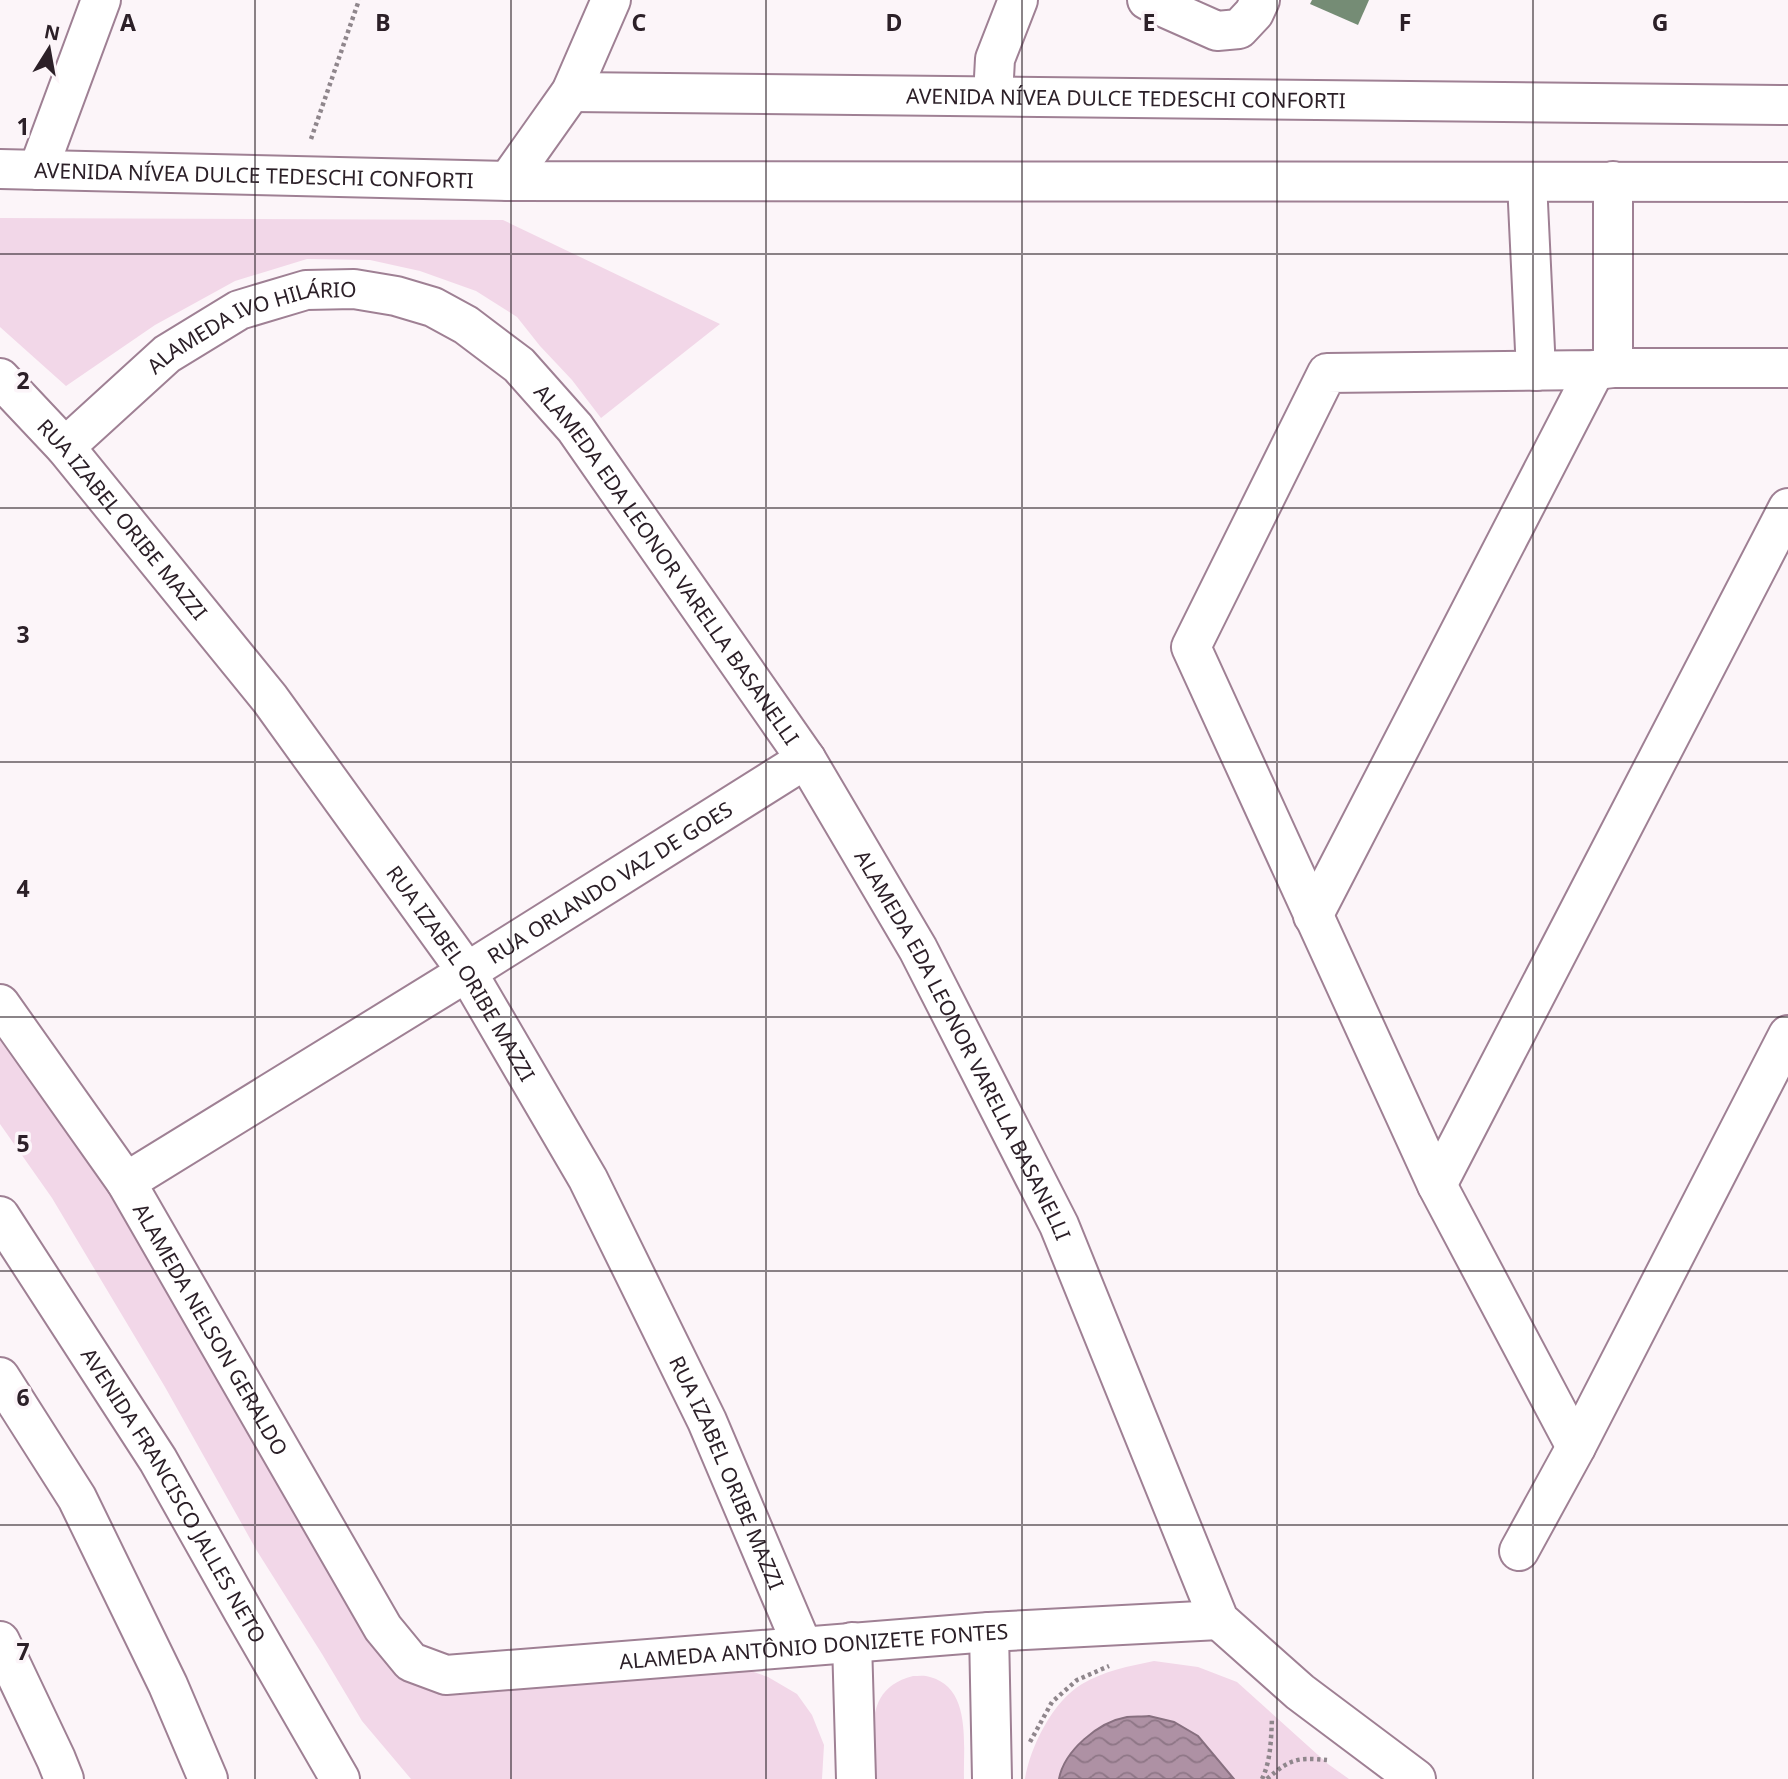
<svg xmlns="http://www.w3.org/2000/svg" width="1788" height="1779" font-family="'Noto Sans',sans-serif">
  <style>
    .green { fill: #f2d7e8 }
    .water { fill: url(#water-waves); stroke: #876f7f; stroke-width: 2 }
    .building { fill: #758c75 }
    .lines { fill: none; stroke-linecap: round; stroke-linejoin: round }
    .minor-casing { stroke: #9f8094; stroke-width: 42 }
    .path { stroke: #8f868c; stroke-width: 4.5; stroke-dasharray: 3.5 3.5; stroke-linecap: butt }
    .minor { stroke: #fff; stroke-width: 38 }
    .grid { fill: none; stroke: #2c2028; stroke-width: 2; stroke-opacity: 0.55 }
    .labels { text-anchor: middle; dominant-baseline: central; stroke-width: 7; stroke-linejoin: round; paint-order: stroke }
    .street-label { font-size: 21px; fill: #2c2028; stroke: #fcf5f9 }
    .grid-label { font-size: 23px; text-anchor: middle; font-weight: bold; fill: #2c2028; stroke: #fcf5f9; stroke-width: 7; stroke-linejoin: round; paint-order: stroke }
  </style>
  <defs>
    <pattern id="water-waves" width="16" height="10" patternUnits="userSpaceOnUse" patternTransform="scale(1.75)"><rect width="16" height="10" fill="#ae91a4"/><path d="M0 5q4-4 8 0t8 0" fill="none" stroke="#8e7686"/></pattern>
  </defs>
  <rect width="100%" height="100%" fill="#fcf5f9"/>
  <path class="green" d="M0 218 503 220 720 324 601 418 572 380 540 346 517 317 476 291 420 271 370 260 307 259 235 281 155 325 66 386 0 327Z
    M0 1032 111 1190 403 1672 745 1669 768 1677 797 1694 812 1715 824 1745 822 1779H411L362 1721 322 1654 257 1551 165 1387 52 1198 0 1124Z
    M1154 1661 1198 1667 1237 1682 1328 1764 1349 1779H1025C1030 1747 1053 1701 1082 1684 1104 1671 1129 1666 1154 1661Z
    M913 1676C918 1676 925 1675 930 1677 972 1688 963 1745 964 1779H876C874 1738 861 1689 913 1676Z"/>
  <path class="water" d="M1149 1716 1174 1722 1198 1736 1234 1779H1059C1064 1751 1098 1722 1127 1717 1134 1716 1142 1717 1149 1716Z"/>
  <path class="building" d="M1312 0H1369L1358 25 1310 4Z"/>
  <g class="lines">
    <defs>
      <g id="minor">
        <path d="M1147 0 1217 31 1239 29 1254 13 1260 0"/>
        <path id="s1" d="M571 92 1788 105"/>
        <path d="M993 96 995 59 1018 0"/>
        <path id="s2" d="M0 169 508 181 1788 182"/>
        <path d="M38 170 101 0"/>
        <path d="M508 181 571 92 611 0"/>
        <path d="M1527 182 1536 371"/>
        <path d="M1613 368V181"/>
        <path id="s3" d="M0 378 65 447 270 699 467 972 588 1179 707 1421 802 1645"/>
        <path id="s4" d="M65 447 167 354 239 310 306 290 354 289 396 296 433 307 466 325 519 365 575 428 806 759 918 949 1059 1225 1219 1620 1300 1692 1416 1779"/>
        <path d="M1313 916 1595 370"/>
        <path id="s5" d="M0 1004 126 1182 383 1628 411 1662 446 1675 989 1632 1219 1620"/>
        <path id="s6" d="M126 1182 467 972 806 759"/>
        <path d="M1437 1185 1788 508"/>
        <path id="s7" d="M0 1216 158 1460 243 1611 340 1779"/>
        <path d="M0 1377 77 1498 168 1685 208 1779"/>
        <path d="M1576 1447 1437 1185 1191 647 1327 373 1595 370 1613 368H1788"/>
        <path d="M1519 1551 1576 1447 1788 1035"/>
        <path d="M989 1632 992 1779"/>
        <path d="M0 1641 56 1759 64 1779"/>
        <path d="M852 1642 856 1779"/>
      </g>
    </defs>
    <use href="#minor" class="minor-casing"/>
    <path class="path" d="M311 139 359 0
      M1030 1742 1052 1702 1077 1680 1109 1666
      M1262 1779C1271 1760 1271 1739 1272 1718
      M1267 1779C1290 1759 1297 1757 1327 1760"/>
    <use href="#minor" class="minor"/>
  </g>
  <path class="grid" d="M255 0V1779M511 0V1779M766 0V1779M1022 0V1779M1277 0V1779M1533 0V1779M0 254H1788M0 508H1788M0 762H1788M0 1017H1788M0 1271H1788M0 1525H1788"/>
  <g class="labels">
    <g class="street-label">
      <text stroke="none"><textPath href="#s1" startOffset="555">AVENIDA NÍVEA DULCE TEDESCHI CONFORTI</textPath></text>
      <text stroke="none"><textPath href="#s2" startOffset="254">AVENIDA NÍVEA DULCE TEDESCHI CONFORTI</textPath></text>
      <text stroke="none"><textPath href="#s4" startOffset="229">ALAMEDA IVO HILÁRIO</textPath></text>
      <text stroke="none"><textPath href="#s3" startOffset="187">RUA IZABEL ORIBE MAZZI</textPath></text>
      <text stroke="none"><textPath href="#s4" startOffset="774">ALAMEDA EDA LEONOR VARELLA BASANELLI</textPath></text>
      <text stroke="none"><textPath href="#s6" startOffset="569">RUA ORLANDO VAZ DE GOES</textPath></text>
      <text stroke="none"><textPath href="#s3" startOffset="754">RUA IZABEL ORIBE MAZZI</textPath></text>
      <text stroke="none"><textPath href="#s4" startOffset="1340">ALAMEDA EDA LEONOR VARELLA BASANELLI</textPath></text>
      <text stroke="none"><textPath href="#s5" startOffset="388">ALAMEDA NELSON GERALDO</textPath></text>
      <text stroke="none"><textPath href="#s3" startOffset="1321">RUA IZABEL ORIBE MAZZI</textPath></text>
      <text stroke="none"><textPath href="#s7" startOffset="329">AVENIDA FRANCISCO JALLES NETO</textPath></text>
      <text stroke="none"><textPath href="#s5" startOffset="1183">ALAMEDA ANTÔNIO DONIZETE FONTES</textPath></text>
    </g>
  </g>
  <g class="grid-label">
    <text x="128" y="31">A</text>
    <text x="383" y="31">B</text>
    <text x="639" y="31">C</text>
    <text x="894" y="31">D</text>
    <text x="1149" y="31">E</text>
    <text x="1405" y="31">F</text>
    <text x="1660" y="31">G</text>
    <text x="23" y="135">1</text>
    <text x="23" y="389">2</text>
    <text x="23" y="643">3</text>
    <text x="23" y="897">4</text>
    <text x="23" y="1152">5</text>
    <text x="23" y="1406">6</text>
    <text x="23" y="1660">7</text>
  </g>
  <g transform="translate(49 49) rotate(11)" stroke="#fcf5f9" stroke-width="5" paint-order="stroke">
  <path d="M0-5L12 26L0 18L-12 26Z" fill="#2c2028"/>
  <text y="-10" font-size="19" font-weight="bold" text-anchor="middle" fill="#2c2028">N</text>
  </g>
</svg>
